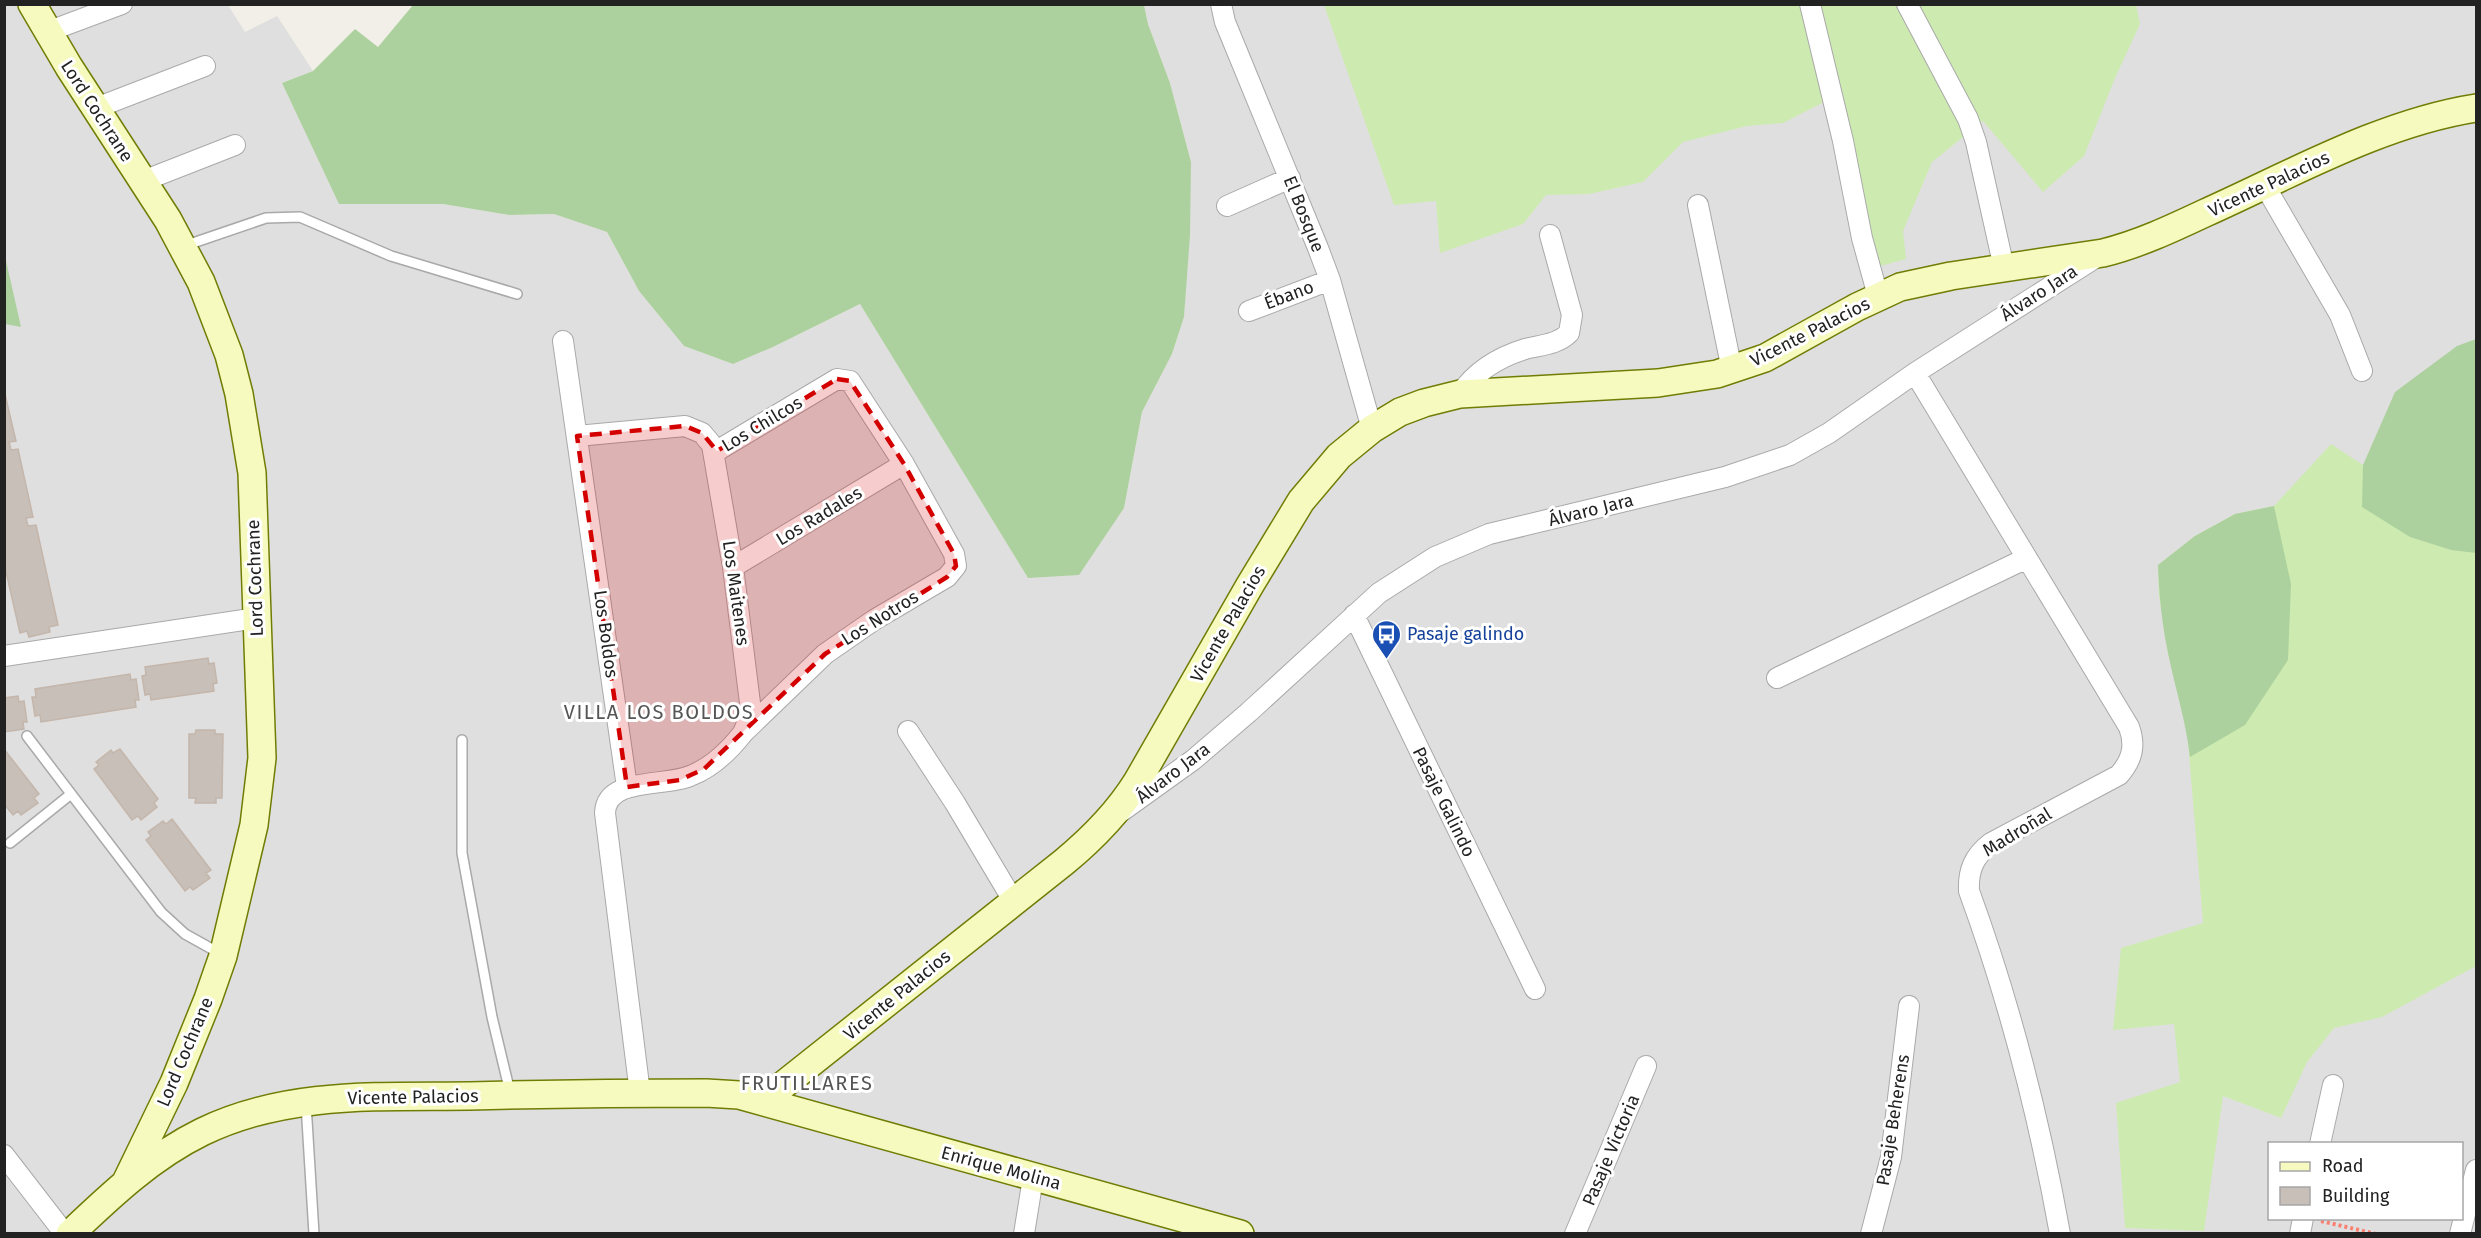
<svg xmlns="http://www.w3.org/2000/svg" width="2481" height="1238" font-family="'Fira Sans',sans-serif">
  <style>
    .residential { fill: #e0dfdf; fill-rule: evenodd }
    .grass { fill: #cdebb0 }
    .forest { fill: #add19e }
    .building { fill: #c7bfb8; stroke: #c4b6ab; stroke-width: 1.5 }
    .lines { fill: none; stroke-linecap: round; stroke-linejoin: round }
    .lane-casing { stroke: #a9a9a9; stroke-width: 12 }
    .street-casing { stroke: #a9a9a9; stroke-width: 22 }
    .secondary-casing { stroke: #707d05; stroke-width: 30 }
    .path { stroke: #fa8072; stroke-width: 4; stroke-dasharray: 3 3; stroke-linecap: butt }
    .lane { stroke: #fff; stroke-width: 9 }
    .street { stroke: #fff; stroke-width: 20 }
    .secondary { stroke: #f7fabf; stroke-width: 27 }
    .marked { fill: #d40000; fill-opacity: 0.2; stroke: #d40000; stroke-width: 4.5; stroke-dasharray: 12 8; stroke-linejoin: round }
    .labels { text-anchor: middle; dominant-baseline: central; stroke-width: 6; stroke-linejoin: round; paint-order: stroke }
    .street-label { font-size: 18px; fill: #222; stroke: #fff }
    .transit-label { font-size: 18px; fill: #164399; stroke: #fff; text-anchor: start }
    .neighbourhood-label { font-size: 20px; letter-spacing: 1.5px; fill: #555; stroke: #fff }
  </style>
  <rect width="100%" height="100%" fill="#f2efe9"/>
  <path class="residential" d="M5 5H228L245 32 277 16 313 71 282 83 339 203 443 204 509 215 554 214 607 232 639 291 684 346 733 364 773 347 860 304 1028 578 1124 508 1142 412 1172 354 1184 317 1191 162 1170 83 1148 24 1144 5H2476V1233L5 1234ZM2270 1144H2462V1218H2270Z"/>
  <path class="grass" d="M2136 4 2140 24 2115 78 2084 156 2043 192 1983 121 1932 162 1903 231 1906 259 1873 268 1828 100 1783 123 1747 126 1683 142 1643 182 1589 194 1546 195 1523 224 1440 253 1436 201 1394 205 1324 5Z
    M2331 444 2363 465 2409 508 2476 531V966L2382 1017 2334 1028 2307 1062 2281 1118 2223 1096 2204 1231 2125 1228 2116 1103 2180 1082 2174 1024 2113 1030 2121 948 2203 923 2187 729 2168 653 2159 595 2158 565 2195 536 2235 514 2274 506Z"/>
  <path class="forest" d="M413 5H1144L1148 24 1170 83 1191 162 1190 235 1184 317 1172 354 1142 412 1124 508 1079 575 1028 578 860 304 773 347 733 364 684 346 639 291 607 232 554 214 509 215 443 204H339L282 83 313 71 355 29 378 47Z
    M4 256H5L21 327 5 324Z
    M2476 339V553L2451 550 2410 537 2362 507 2363 465 2395 392 2457 346Z
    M2274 506 2291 584 2288 660 2245 725 2190 757C2186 721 2175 688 2168 653 2162 624 2159 595 2158 565L2195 536 2235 514Z"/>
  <path class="building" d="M4 390 16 441 9 442 11 450 18 449 33 517 26 518 28 526 36 525 58 625 49 627 50 632 29 637 27 631 20 633 4 563Z
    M208 658 209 664 214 663 217 683 213 684 214 691 151 700 150 694 145 695 142 676 146 675 145 667Z
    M130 674 131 680 136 679 139 700H135L136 707 41 722 40 715 35 716 32 697H36L35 689Z
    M18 696 19 702 24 701 27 722H23L24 729 4 732V698Z
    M196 730H215V734H223L222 798H216V803H195L196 798H189V734H195Z
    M4 749 39 794 34 798 38 803 21 815 18 811 13 815 4 804Z
    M120 749 158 799 154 803 157 807 141 820 138 816 132 820 94 769 99 765 96 762 111 750 113 753Z
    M172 819 211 870 206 873 210 878 193 890 190 887 185 891 146 840 151 836 148 832 163 821 166 824Z"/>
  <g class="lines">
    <defs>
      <path id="lane" d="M184 246 266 218 300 217 391 256 517 294
        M27 736 161 912 185 934 221 954
        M462 740V853L492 1017 510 1092
        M10 843 71 794
        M306 1104 314 1234"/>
      <path id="street" d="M1221 4 1225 22 1318 248 1330 280 1372 429
        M1810 4 1843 141 1862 238 1878 296
        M1907 4 1968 119 1976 142 2004 268
        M47 32 122 4
        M96 108 205 66
        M143 181 235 145
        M2265 186 2340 315 2362 371
        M1698 205 1732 370
        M1227 206 1290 178
        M1249 311 1330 280
        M563 341 627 787
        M1915 373 2129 727C2136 746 2132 760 2119 775L1991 843C1974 856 1968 870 1969 891 2010 1003 2039 1117 2060 1234
        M1460 394C1475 372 1499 357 1525 349 1540 345 1557 345 1569 333L1572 315 1550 235
        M577 436 685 426 702 433 712 445 733 567 750 703 748 721 743 733
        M733 567 904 464
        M1354 615 1535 989
        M4 656 257 618
        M1777 678 2027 558
        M908 731 955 803 1014 902
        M1122 811 1193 760 1249 712 1379 593 1435 557 1489 534 1725 477 1790 455 1829 433 1915 373 2095 258
        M640 1093 605 813C606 777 664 787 690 776 711 768 729 751 743 733L825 654 874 620 947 577 956 566 954 554 904 464 850 381 837 379 715 452
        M2320 1144 2333 1085
        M4 1155 65 1234
        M1024 1234 1033 1178
        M1575 1234 1646 1066
        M1871 1234 1891 1157 1909 1006
        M2300 1234 2303 1218
        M2460 1234 2476 1170"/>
      <path id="secondary" d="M32 4 69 67 168 220 201 282 229 355 239 394 252 473 262 758 254 825 223 956 208 999 174 1083 126 1182
        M763 1101 1064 862C1093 838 1117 814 1137 782L1250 585 1301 501 1339 456 1372 429 1400 412 1424 403 1460 394 1658 383 1717 374 1765 358 1857 307 1900 287 1951 276 2103 253C2139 244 2171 229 2205 213 2292 174 2381 123 2476 108
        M70 1234C111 1195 151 1157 202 1132 286 1091 379 1097 470 1096 549 1094 627 1093 706 1093L739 1095 1240 1234"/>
    </defs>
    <use href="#lane" class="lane-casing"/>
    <use href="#street" class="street-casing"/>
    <use href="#secondary" class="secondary-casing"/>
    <path class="path" d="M2321 1221 2376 1234"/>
    <use href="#lane" class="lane"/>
    <use href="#street" class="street"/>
    <use href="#secondary" class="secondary"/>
  </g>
  <path class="marked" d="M837 379 850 381 904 464 954 554 956 566 947 577 825 654 704 769 680 780 627 787 577 436 685 426 702 433 717 451Z"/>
  <defs>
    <symbol id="bus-pin" viewBox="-11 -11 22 30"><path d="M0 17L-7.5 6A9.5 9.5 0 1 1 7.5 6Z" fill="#1a4fb4" stroke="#fff"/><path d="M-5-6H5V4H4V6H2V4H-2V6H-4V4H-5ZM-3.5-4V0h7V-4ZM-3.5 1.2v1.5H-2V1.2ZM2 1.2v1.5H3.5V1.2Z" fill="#fff"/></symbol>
  </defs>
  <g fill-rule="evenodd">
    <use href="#bus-pin" x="1370" y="618" width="33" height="45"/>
  </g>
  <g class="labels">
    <g class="street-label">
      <text transform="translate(97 111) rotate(57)">Lord Cochrane</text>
      <text transform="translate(2269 184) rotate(-25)">Vicente Palacios</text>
      <text transform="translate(1304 214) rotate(68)">El Bosque</text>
      <text transform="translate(2039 293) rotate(-33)">Álvaro Jara</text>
      <text transform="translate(1289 295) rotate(-21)">Ébano</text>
      <text transform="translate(1810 332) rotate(-27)">Vicente Palacios</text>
      <text transform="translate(762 424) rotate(-31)">Los Chilcos</text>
      <text transform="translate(1591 510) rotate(-14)">Álvaro Jara</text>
      <text transform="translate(819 516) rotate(-31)">Los Radales</text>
      <text transform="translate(255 578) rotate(-92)">Lord Cochrane</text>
      <text transform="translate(736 593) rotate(82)">Los Maitenes</text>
      <text transform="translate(880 618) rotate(-32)">Los Notros</text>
      <text transform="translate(1228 624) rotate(-60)">Vicente Palacios</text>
      <text transform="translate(606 634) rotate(82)">Los Boldos</text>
      <text transform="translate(1173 773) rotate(-37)">Álvaro Jara</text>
      <text transform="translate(1444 802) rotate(64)">Pasaje Galindo</text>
      <text transform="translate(2017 832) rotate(-31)">Madroñal</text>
      <text transform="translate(897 995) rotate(-39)">Vicente Palacios</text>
      <text transform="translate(185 1052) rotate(-67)">Lord Cochrane</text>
      <text transform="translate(413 1097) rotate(-1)">Vicente Palacios</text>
      <text transform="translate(1893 1120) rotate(-81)">Pasaje Beherens</text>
      <text transform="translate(1611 1150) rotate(-67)">Pasaje Victoria</text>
      <text transform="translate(1001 1168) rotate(15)">Enrique Molina</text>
    </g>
    <g class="transit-label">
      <text x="1407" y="634">Pasaje galindo</text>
    </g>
    <g class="neighbourhood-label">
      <text x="659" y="712">VILLA LOS BOLDOS</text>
      <text x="807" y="1083">FRUTILLARES</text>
    </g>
  </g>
  <rect width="2481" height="1238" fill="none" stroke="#222222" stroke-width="12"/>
  <rect x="2268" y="1142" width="195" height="78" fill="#ffffff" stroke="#a7a7a7" stroke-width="1.5"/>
  <rect x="2280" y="1162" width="30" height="9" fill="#f7fabf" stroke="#a7a7a7" stroke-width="1.5"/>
  <text x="2322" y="1172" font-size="18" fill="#222222">Road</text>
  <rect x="2280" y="1187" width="30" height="18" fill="#c7bfb8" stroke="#a7a7a7" stroke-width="1.5"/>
  <text x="2322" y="1202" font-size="18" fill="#222222">Building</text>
</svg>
